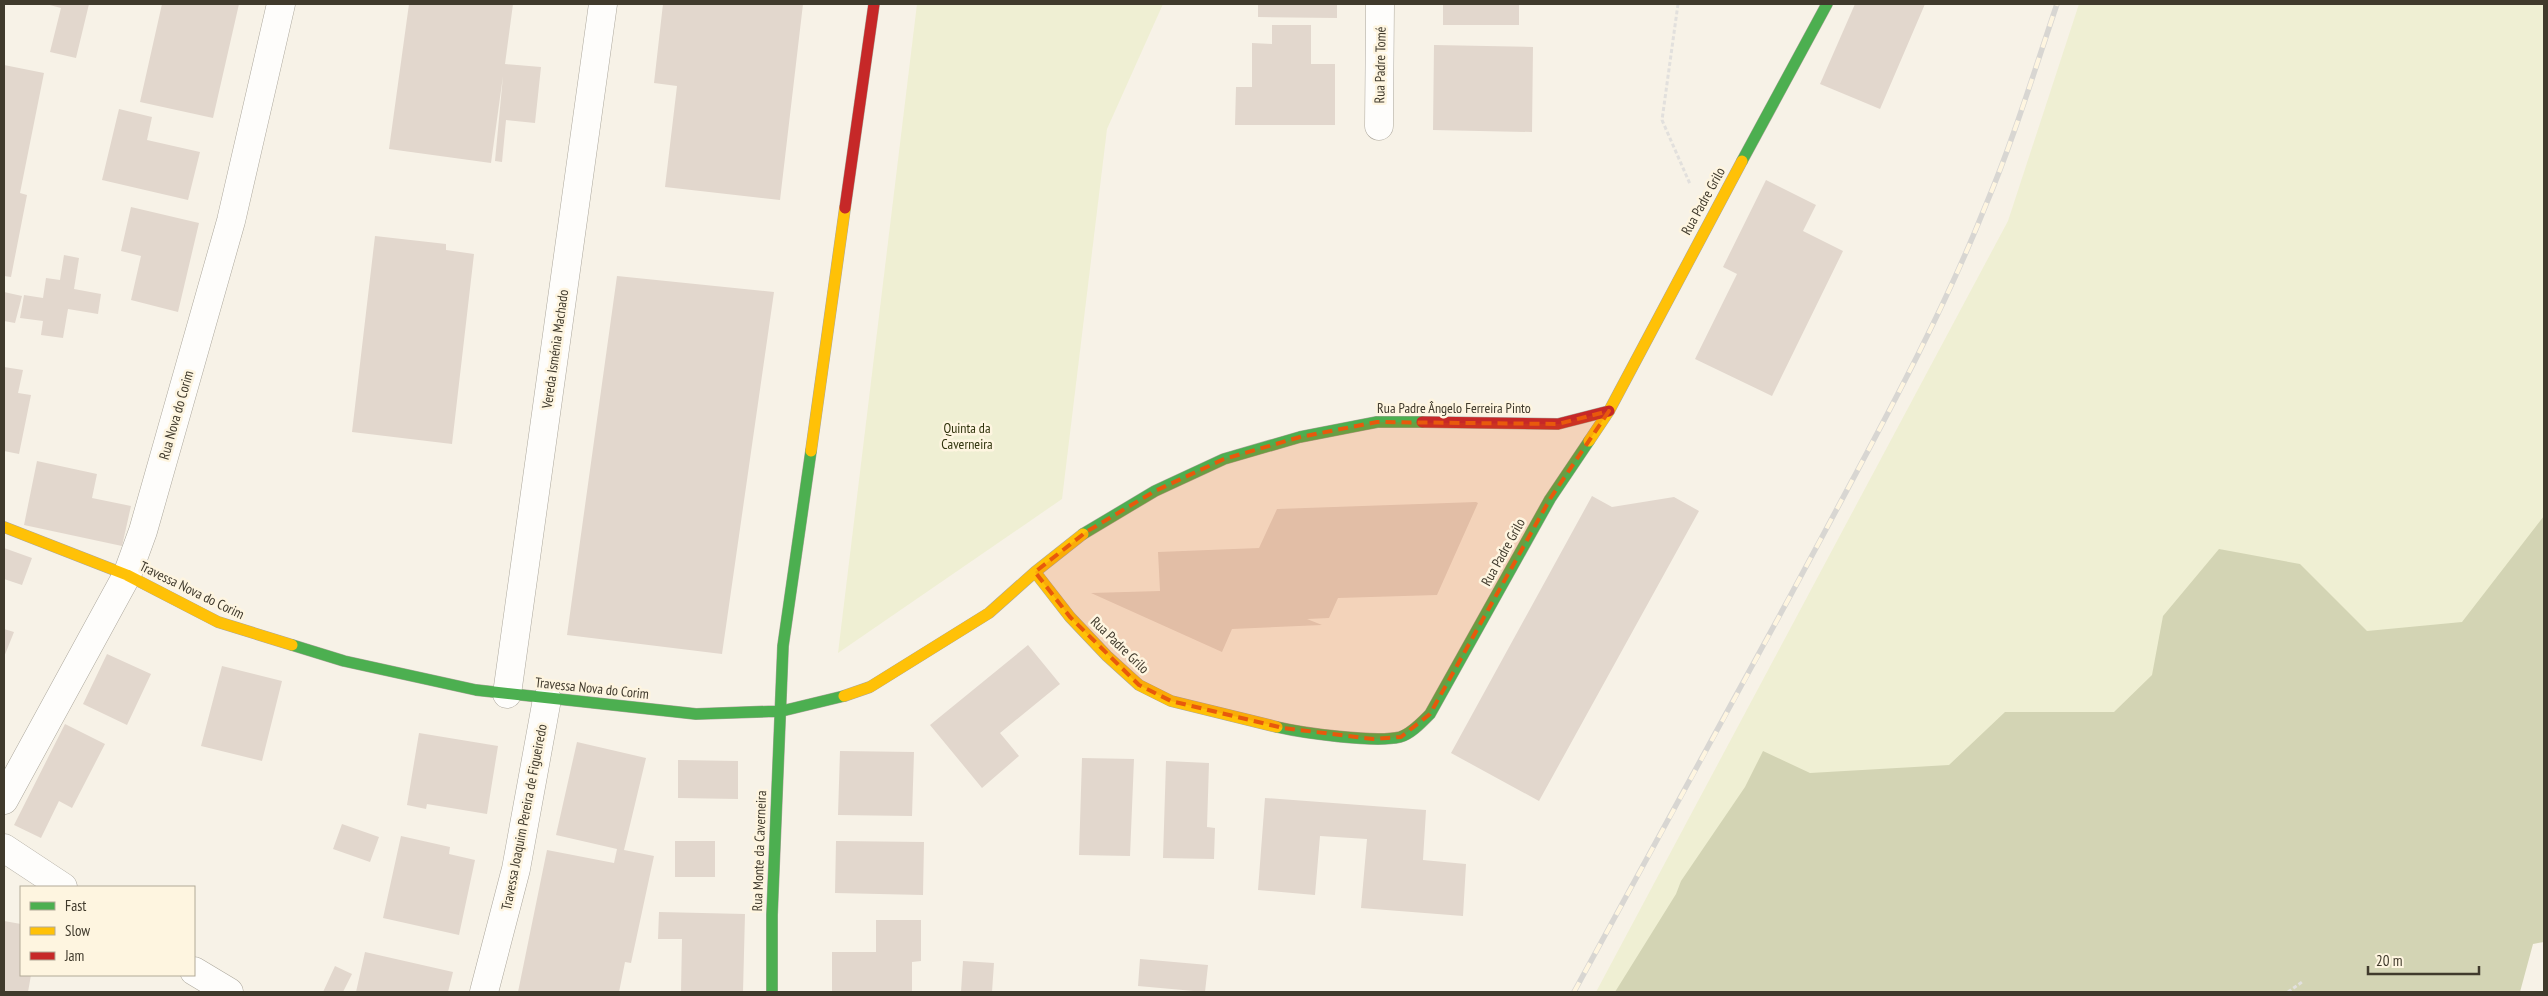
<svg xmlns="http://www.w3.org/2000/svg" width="2548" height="996" font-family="'PT Sans Narrow',sans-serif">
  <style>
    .green { fill: #efefd3 }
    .forest { fill: #d3d4b4 }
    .building { fill: #e2d7cd }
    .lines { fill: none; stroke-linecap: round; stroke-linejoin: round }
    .street-casing { stroke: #aca79c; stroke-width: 29 }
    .fast-casing { stroke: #aca79c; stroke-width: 12 }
    .slow-casing { stroke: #aca79c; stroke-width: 12 }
    .jam-casing { stroke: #aca79c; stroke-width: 12 }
    .path { stroke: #e2e0dd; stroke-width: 3; stroke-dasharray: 4 2.5; stroke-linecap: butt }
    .street { stroke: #fefdfb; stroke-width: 28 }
    .fast { stroke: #4caf50; stroke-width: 11 }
    .slow { stroke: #ffc107; stroke-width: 11 }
    .jam { stroke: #c62828; stroke-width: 11 }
    .rail-casing { stroke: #d8d6d2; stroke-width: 5.5 }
    .rail { stroke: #fef5e0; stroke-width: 4; stroke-dasharray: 11; stroke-linecap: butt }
    .marked { fill: #e8590c; fill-opacity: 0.2; stroke: #e8590c; stroke-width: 4; stroke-dasharray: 10 6; stroke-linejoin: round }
    .labels { text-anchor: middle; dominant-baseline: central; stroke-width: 5; stroke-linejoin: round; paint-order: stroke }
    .street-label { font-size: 14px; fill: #403a2c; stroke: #fef5e0 }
    .park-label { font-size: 14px; fill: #31340d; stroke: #fef5e0 }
  </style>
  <rect width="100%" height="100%" fill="#f7f2e7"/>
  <path class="green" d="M917 4H1163L1107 129 1062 499 838 653Z
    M2079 4H2544V860L2464 992H1596L2008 221Z"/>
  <path class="forest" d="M2544 516V942L2533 944 2520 992H1615L1676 894 1681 881 1745 787 1763 751 1810 773 1949 765 2005 712H2114L2152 675 2163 616 2219 549 2300 564 2367 631 2462 622Z"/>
  <path class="building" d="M46 4H89L76 58 50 52 61 8Z
    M162 4H239L213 118 140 102Z
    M409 4H513L505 64 541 67 535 123 506 120 502 162 495 161 503 76 491 163 389 149Z
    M663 4H803L780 200 665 187 677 86 654 83Z
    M1258 4H1337V18L1258 17Z
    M1443 4H1519V25H1443Z
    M1855 4H1925L1880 109 1820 84Z
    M1272 25H1311V64H1335V125H1235L1236 87H1252V43L1272 44Z
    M1434 45 1533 47 1532 132 1433 130Z
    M4 65 44 73 20 193 27 195 11 277 4 276Z
    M119 109 152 117 147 140 200 152 188 200 102 180Z
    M1766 180 1816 205 1803 231 1843 251 1772 396 1695 359 1737 274 1723 267Z
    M131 207 199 223 178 312 131 300 141 256 121 251Z
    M375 236 446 244V250L474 254 452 444 352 432Z
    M64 255 79 258 74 289 101 294 98 314 68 309 63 338 41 335 43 321 20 318 24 295 43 298 46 278 60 280Z
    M617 276 774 292 722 654 567 635Z
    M4 292 22 296 15 323 4 321Z
    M4 367 23 370 18 393 31 395 19 454 4 451Z
    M37 461 97 474 92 498 131 506 122 546 24 525Z
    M1592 496 1612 507 1674 497 1699 511 1539 801 1451 753Z
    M1476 502 1478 503 1437 595 1338 598 1329 618 1307 619 1322 625 1232 629 1222 652 1091 593 1160 591 1158 552 1259 548 1277 509Z
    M4 548 32 558 22 585 4 579Z
    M4 629 14 632 4 657Z
    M1028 645 1060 684 1000 733 1019 756 982 788 930 725Z
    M107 654 151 674 127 725 83 704Z
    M222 666 282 681 262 761 201 746Z
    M65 724 105 744 72 808 59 801 41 838 14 825Z
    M419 733 498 746 487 814 427 804 426 809 407 805Z
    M577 742 646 758 624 850 654 856 631 963 625 962 619 992H518L547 850 614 863 617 849 556 835Z
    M840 751 914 752 912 816 838 815Z
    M1082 758 1134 759 1130 856 1079 855Z
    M678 760 738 761V799L678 798Z
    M1166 761 1209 763 1207 827 1215 828 1214 859 1163 858Z
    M1265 798 1426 810 1423 860 1466 864 1463 916 1361 908 1367 839 1320 836 1315 895 1258 890Z
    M342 824 379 837 370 862 333 849Z
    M401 836 450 847 449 854 475 860 459 935 383 918Z
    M675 841H715V877H675Z
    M836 841 924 842 923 895 835 893Z
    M659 912 745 914 743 992H681L682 939H658Z
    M876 920H921V961L912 962V992H832V952H876Z
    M4 921 21 924V975H31L28 992H4Z
    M365 952 453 972 448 992H356Z
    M1140 959 1208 965 1205 992 1138 986Z
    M963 961 994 963 992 992H961Z
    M335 966 352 974 343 992H323Z"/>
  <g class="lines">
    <defs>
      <path id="street" d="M1379 126 1380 4
        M507 694 603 4
        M4 800 127 575 143 531 231 221 281 4
        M4 848 63 887
        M194 971 229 992
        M484 992 516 869 547 699"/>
      <path id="fast" d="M1742 161 1827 4
        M1083 534 1155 491 1224 459 1300 437 1377 422H1422
        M292 645 344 661 476 690 696 714 782 711 844 696
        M1277 727C1303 733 1375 743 1400 737 1411 734 1422 722 1430 714L1550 499 1589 441
        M772 992V915L783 646 811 451"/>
      <path id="slow" d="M1589 441 1609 411 1742 161
        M811 451 845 208
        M4 527 127 575 218 622 292 645
        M1035 572 1070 617 1107 656 1139 685 1171 701 1277 727
        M844 696 870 687 989 613 1035 572 1083 534"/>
      <path id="jam" d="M845 208 874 4
        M1422 422 1558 424 1609 411"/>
    </defs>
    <use href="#street" class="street-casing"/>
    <use href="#fast" class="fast-casing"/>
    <use href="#slow" class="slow-casing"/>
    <use href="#jam" class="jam-casing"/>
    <path class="path" d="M1678 4 1662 120 1690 184
      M2288 992 2302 982"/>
    <use href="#street" class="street"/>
    <use href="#fast" class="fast"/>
    <use href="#slow" class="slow"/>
    <use href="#jam" class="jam"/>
    <defs>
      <path id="rail" d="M1574 992C1657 840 1741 688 1823 535 1880 428 1940 320 1985 207 2013 141 2034 72 2057 4"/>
    </defs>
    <use href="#rail" class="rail-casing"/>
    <use href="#rail" class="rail"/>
  </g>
  <path class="marked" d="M1609 411 1550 499 1430 714 1401 737 1373 739 1283 728 1171 701 1139 685 1070 617 1035 572 1086 532 1155 491 1224 459 1300 437 1377 422 1558 424Z"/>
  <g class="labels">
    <g class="street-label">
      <text transform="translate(1380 65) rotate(-89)">Rua Padre Tomé</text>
      <text transform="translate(1703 201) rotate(-61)">Rua Padre Grilo</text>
      <text transform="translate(555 349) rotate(-82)">Vereda Isménia Machado</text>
      <text x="1454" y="408">Rua Padre Ângelo Ferreira Pinto</text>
      <text transform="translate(176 415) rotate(-74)">Rua Nova do Corim</text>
      <text transform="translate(1503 552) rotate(-61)">Rua Padre Grilo</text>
      <text transform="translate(192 590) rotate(26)">Travessa Nova do Corim</text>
      <text transform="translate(1120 645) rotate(44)">Rua Padre Grilo</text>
      <text transform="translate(592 688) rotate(6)">Travessa Nova do Corim</text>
      <text transform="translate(524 817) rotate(-79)">Travessa Joaquim Pereira de Figueiredo</text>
      <text transform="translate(759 851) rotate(-88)">Rua Monte da Caverneira</text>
    </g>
    <g class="park-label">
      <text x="967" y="428">Quinta da<tspan x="967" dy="16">Caverneira</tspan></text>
    </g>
  </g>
  <rect width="2548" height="996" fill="none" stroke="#403a2c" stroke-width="10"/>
  <rect x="20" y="886" width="175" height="90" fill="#fef5e0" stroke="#b2aa98"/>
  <rect x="30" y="902" width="25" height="8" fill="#4caf50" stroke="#b2aa98"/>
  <text x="65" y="911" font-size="15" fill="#403a2c">Fast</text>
  <rect x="30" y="927" width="25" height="8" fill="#ffc107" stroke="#b2aa98"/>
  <text x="65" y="936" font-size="15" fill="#403a2c">Slow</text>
  <rect x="30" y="952" width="25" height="8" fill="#c62828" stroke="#b2aa98"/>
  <text x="65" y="961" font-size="15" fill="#403a2c">Jam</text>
  <path d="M2368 966v8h111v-8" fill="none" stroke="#403a2c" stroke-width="2.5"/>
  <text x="2376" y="966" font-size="15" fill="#403a2c" stroke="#fef5e0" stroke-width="4" paint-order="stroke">20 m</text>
</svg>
